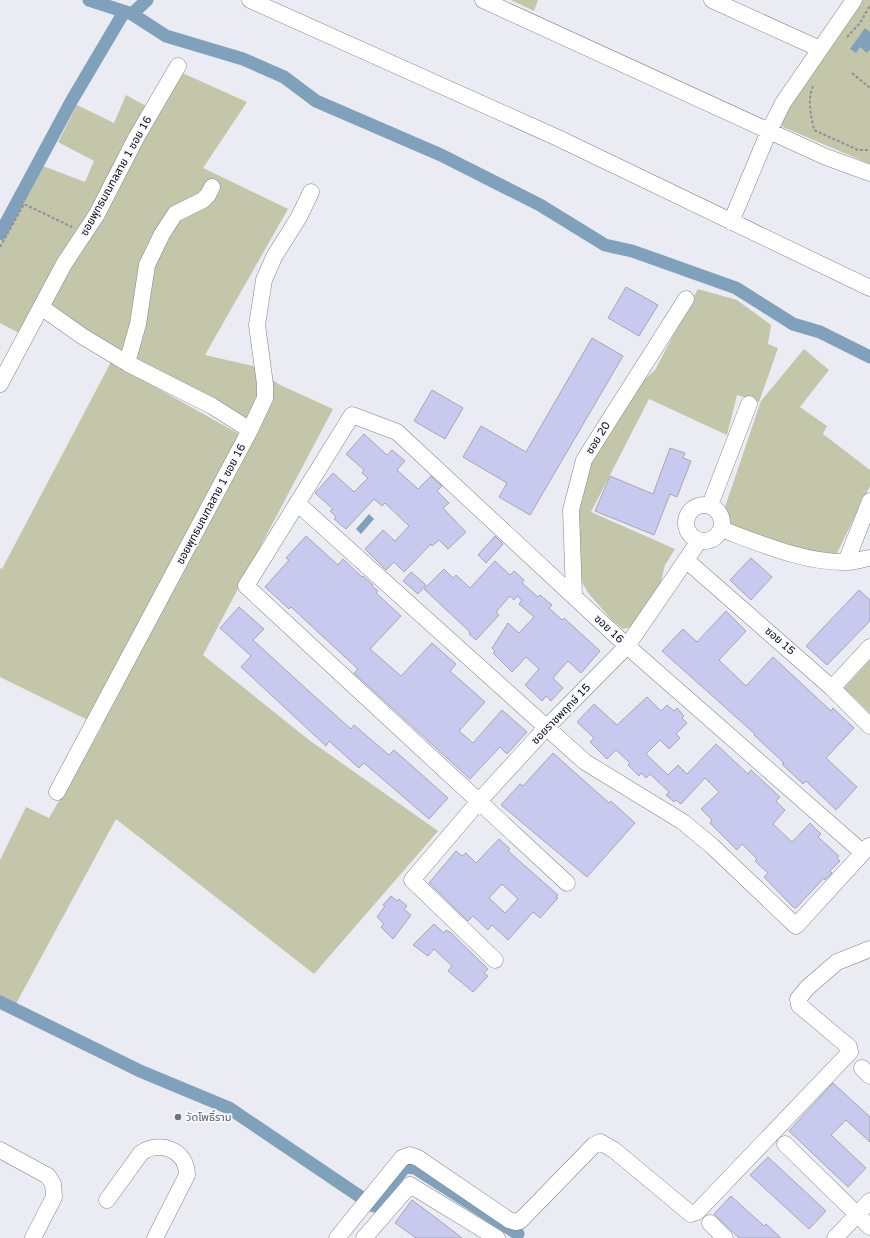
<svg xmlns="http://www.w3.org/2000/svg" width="870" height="1238" font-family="'Varela Round','Noto Sans Thai',sans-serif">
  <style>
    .green { fill: #c4c6aa }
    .water { fill: #80a1bb }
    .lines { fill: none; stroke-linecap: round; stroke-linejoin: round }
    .canal { stroke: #80a1bb; stroke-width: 13 }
    .building { fill: #c8c9ef; stroke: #a6a7af; fill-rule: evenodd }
    .minor-casing { stroke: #84858c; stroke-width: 17 }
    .path { stroke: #909096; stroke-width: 2; stroke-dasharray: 3 2; stroke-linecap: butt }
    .minor { stroke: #fff; stroke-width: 16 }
    .worship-dot { fill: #6b7280; stroke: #f8f8ff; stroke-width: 1.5 }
    .labels { text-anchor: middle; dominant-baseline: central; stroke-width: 3.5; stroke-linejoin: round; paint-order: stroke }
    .street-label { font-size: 11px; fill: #0e0e11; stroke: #f8f8ff }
    .worship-label { font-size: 11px; fill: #5b616d; stroke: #f8f8ff; text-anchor: start }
  </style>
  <rect width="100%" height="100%" fill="#eaebf3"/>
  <path class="green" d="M511 0H538L534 11Z
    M863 0H870V164L783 127 780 123 801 84Z
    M169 67 247 102 203 168 288 209 205 355 253 366 280 385 333 409 203 655 309 740 438 831 314 974 116 819 11 1013 0 1008V860L26 807 49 818 102 727 0 677V568L2 569 111 362 239 434 248 424 39 302 19 333 0 323V243L16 209 43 166 85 182 94 161 58 142 77 105 114 123 126 95 148 107Z
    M698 289 737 300 771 325 768 344 778 348 759 402 737 395 727 435 649 399 591 512 675 549 665 565 659 590 635 626 623 629 612 620 589 594 578 576 577 501 597 450 637 386 655 370Z
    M804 349 829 370 800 407 827 426 823 434 870 470V486L837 553C814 555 749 540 732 524 728 520 727 511 725 507L761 401Z
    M870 660V713L844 688Z"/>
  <path class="water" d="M865 28 870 32V49L867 53 860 47 856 53 850 49Z
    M369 514 374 519 361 534 356 529Z"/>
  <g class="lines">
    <path class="canal" d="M89 0 132 14 166 36 243 59 284 77 316 101 441 155 540 205 605 245 632 251 736 288 793 324 820 332 870 357
      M132 14 147 0
      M0 234 72 100 124 12
      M0 1002 140 1071 229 1108 374 1206 405 1167 415 1168 518 1234"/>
  </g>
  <path class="building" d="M626 287 658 305 639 336 608 318Z
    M592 338 623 356 530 515 499 497 507 483 463 457 481 426 526 452Z
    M432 390 463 408 445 439 414 421Z
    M364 434 387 455 392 450 405 461 397 470 418 489 431 476 442 486 437 491 449 503 443 508 466 532 448 549 439 540 432 546 431 544 404 572 394 562 386 570 365 549 383 530 395 541 409 526 385 503 382 506 374 499 346 529 334 519 336 517 330 511 333 509 315 493 333 473 354 492 368 478 362 473 364 470 346 454Z
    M670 448 685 453 683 458 691 461 677 497 670 494 654 535 595 511 610 476 653 494Z
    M306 536 338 565 343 559 362 577 363 576 373 585 372 586 378 591 376 593 401 616 370 649 401 676 432 643 456 664 450 671 485 702 459 731 473 743 502 710 527 732 507 754 500 747 470 779 354 673 358 669 291 607 289 609 265 587 289 560 286 558Z
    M495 536 503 544 486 563 478 555Z
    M751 558 772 577 751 600 730 580Z
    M495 561 510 575 514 571 524 580 522 583 538 597 540 595 552 605 549 608 562 620 564 618 600 651 581 673 568 661 553 678 563 688 551 701 546 696 542 701 525 685 539 669 526 657 512 672 493 653 495 651 492 648 508 623 519 633 534 617 519 604 522 600 517 596 514 600 510 596 496 612 499 615 476 640 469 634 470 632 424 589 444 569 453 578 456 575 470 588Z
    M411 572 426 585 418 594 403 581Z
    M859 590 870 600V621L827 665 806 646Z
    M239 607 264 629 253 640 313 695 351 729 354 725 389 755 394 750 448 798 429 819 364 763 359 768 329 741 326 746 241 667 251 656 220 628Z
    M726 611 746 631 719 660 746 686 773 657 831 711 833 708 854 728 826 758 857 787 836 810 806 781 803 784 782 764 784 763 754 735 755 734 662 651 683 629 697 642Z
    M647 697 661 711 667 705 674 711 677 708 684 716 682 718 687 723 676 734 680 738 669 749 660 740 646 754 668 775 678 765 687 774 716 744 748 774 751 770 780 797 776 801 785 810 773 824 792 842 810 823 821 834 818 837 839 856 837 858 840 861 830 871 832 873 825 880 824 878 796 908 793 907 764 877 768 873 755 861 757 859 742 844 737 850 710 823 712 820 701 809 719 792 705 778 681 804 676 800 674 802 666 795 669 792 650 774 646 778 641 773 639 776 628 765 630 763 616 750 607 759 590 742 594 738 577 722 594 704 617 725Z
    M553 753 609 803 611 801 635 823 587 877 501 805 520 784 523 786Z
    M499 839 510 849 508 851 558 895 556 897 558 898 540 918 533 912 508 940 492 925 488 930 473 916 468 921 429 883 456 851 462 856 466 853 476 863ZM502 884 518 899 505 913 489 898Z
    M391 896 397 901 399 899 407 906 404 909 411 915 393 939 381 927 384 924 377 917 385 906 383 905Z
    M434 924 444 933 446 930 450 932 488 969 484 973 488 976 473 992 448 971 452 966 434 949 428 956 413 945Z
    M833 1083 870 1117V1142L846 1120 831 1135 866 1168 848 1187 789 1131Z
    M768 1157 826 1211 809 1229 750 1175Z
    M731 1196 764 1226 766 1224 781 1238H739L714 1214Z
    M412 1200 448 1227 462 1238H416L395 1223Z"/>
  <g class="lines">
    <defs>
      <path id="minor" d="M250 0 558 138 870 288
        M483 0 769 131 826 157 870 173
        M712 0 820 49
        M731 222 769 131 783 103 854 0
        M41 307 82 336 127 363 212 406 250 430 57 792
        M127 363 138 324 147 265 162 234 175 214 203 200 208 195 212 187
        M0 384 64 264 97 214 136 138 178 66
        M250 430 265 398V384L257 325 264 280 274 257 299 217 311 192
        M297 503 585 762 683 822 712 846 796 926 869 846
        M686 523a18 18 0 1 1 36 0a18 18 0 1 1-36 0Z
        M710 505 749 404
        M721 529C759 543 805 563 846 562 854 562 862 559 870 558
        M686 560 832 688 870 726
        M846 562 870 501
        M574 596 571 510 584 460 686 299
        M832 688 870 647
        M567 883 246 586 352 415 397 432 627 646 862 852
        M495 960 412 880 480 800 546 728 627 646 699 541
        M862 1068 870 1076
        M785 1144 870 1227
        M0 1150 48 1176 53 1184 54 1197 33 1238
        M107 1200 141 1153C160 1140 187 1150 187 1175L155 1238
        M710 1223 725 1238
        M337 1238 402 1158 410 1155 418 1158 509 1220 516 1222 520 1221 594 1145 600 1142 614 1150 691 1214 697 1212 850 1052 849 1047 799 1005 798 999 807 988 837 962 870 949
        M364 1238 410 1185 497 1238
        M835 1238 870 1201"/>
    </defs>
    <use href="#minor" class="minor-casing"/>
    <path class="path" d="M847 37 860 23 870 5
      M852 73 870 88
      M813 86C807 100 811 115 814 130L858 150H870
      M0 247 24 204 72 227"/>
    <use href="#minor" class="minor"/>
  </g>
  <circle class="worship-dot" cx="178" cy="1117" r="4"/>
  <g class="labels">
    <g class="street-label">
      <text transform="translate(116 176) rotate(-61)">ซอยพุทธมณฑลสาย 1 ซอย 16</text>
      <text transform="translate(598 438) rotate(-58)">ซอย 20</text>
      <text transform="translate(211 504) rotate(-62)">ซอยพุทธมณฑลสาย 1 ซอย 16</text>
      <text transform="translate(609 629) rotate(43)">ซอย 16</text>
      <text transform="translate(780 641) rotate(41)">ซอย 15</text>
      <text transform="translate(561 714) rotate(-46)">ซอยราชพฤกษ์ 15</text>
    </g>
    <g class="worship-label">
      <text x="186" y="1117">วัดโพธิ์ราม</text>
    </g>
  </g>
</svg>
